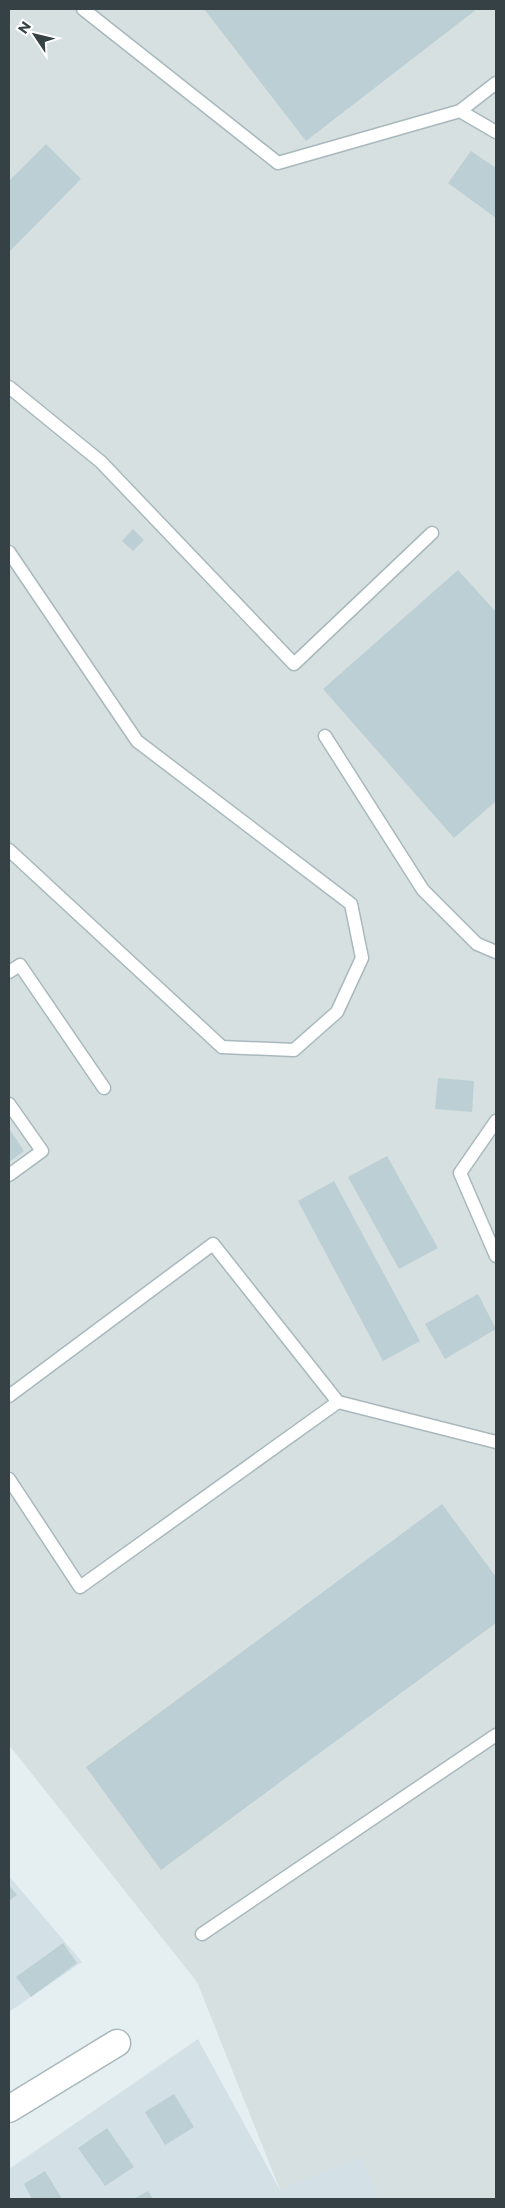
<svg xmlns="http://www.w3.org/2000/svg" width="505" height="2208" font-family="Montserrat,sans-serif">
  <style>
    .residential { fill: #d3e1e6 }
    .industrial { fill: #d7e0e1 }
    .building { fill: #bbcfd4 }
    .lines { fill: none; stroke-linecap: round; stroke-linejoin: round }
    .service-casing { stroke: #a8b8bd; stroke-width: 15 }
    .minor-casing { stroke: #a8b8bd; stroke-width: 29 }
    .service { stroke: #fff; stroke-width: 12 }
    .minor { stroke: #fff; stroke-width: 26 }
  </style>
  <rect width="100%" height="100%" fill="#e5eff2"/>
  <path class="residential" d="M9 1876 82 1962 9 2012Z
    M198 2039 280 2190 360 2155 381 2199H9V2169Z"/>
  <path class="industrial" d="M9 9H496V2199H381L360 2156 280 2190 197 1982 9 1745Z"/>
  <path class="building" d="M204 9H477L306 141Z
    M46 144 81 179 9 252V181Z
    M471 151 496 168V218L448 183Z
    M133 529 144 540 133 551 122 541Z
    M458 570 496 612V801L454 838 323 689Z
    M438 1078 474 1081 472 1112 435 1109Z
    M9 1128 24 1151 9 1162Z
    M387 1156 438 1248 399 1269 348 1177Z
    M334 1181 420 1341 383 1361 298 1201Z
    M478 1294 496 1329 445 1359 425 1324Z
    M442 1504 496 1577V1623L161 1870 86 1767Z
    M9 1885 17 1895 9 1901Z
    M63 1943 77 1963 31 1997 16 1977Z
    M174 2094 194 2127 165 2145 145 2112Z
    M107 2128 134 2167 105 2186 78 2148Z
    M45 2171 62 2199H32L24 2184Z
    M148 2191 153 2199H134Z"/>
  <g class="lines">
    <defs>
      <path id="service" d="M83 9 278 163 460 111
        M496 83 460 111 496 132
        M9 387 101 462 294 664 432 533
        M9 552 137 741 351 904 362 958 337 1012 294 1050 222 1047 9 850
        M325 736 423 890 477 944 496 952
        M9 972 20 965 104 1088
        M9 1104 42 1151 9 1175
        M496 1121 460 1173 496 1256
        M9 1396 213 1244 338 1402 496 1442
        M9 1479 80 1587 338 1402
        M202 1934 496 1735"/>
      <path id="minor" d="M9 2109 117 2043"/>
    </defs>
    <use href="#service" class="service-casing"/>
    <use href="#minor" class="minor-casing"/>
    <use href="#service" class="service"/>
    <use href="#minor" class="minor"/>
  </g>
  <rect width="505" height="2208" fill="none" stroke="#354145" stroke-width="20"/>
  <g transform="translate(35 35) rotate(305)" stroke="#ffffff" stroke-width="4" paint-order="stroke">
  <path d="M0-4L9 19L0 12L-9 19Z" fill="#354145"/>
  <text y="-8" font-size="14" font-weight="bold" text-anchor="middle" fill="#354145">N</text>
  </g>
</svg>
